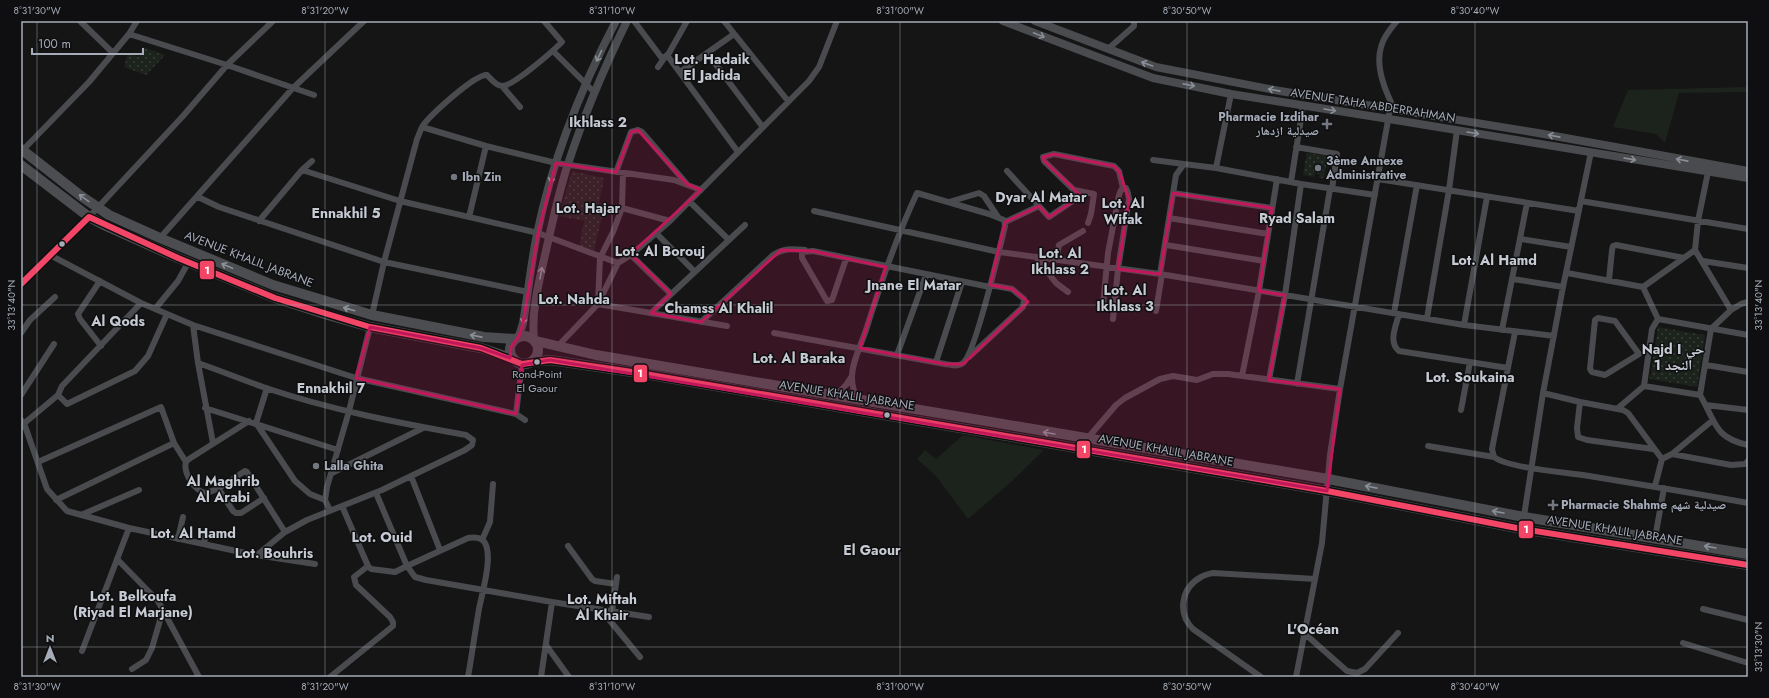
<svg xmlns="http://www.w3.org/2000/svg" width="1769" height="698" font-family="Jost,'Noto Naskh Arabic',sans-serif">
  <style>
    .grass { fill: #1b231c }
    .garden { fill: url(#garden-dots) }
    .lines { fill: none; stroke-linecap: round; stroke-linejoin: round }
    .minor { stroke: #494b4e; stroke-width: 6 }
    .tertiary { stroke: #494b4e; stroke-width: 8 }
    .primary { stroke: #4c4d50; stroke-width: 10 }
    .bus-1-casing { stroke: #0f0f11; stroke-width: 9 }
    .bus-1 { stroke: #f34667; stroke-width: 6 }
    .oneway { stroke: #898f98 }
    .oneway2 { stroke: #8a9099 }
    .marked { fill: #c2185b; fill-opacity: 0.2; stroke: #c2185b; stroke-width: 3; stroke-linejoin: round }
    .ticks { fill: none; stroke: #a5acb8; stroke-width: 1; stroke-opacity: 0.45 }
    .poi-dot { fill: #73777f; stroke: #0f0f11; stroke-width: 1.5 }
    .bus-dot { fill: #a5acb8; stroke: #0f0f11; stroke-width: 1.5 }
    .labels { text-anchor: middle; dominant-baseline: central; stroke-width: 3; stroke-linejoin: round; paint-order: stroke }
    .bus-label { font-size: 11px; fill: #a5acb8; stroke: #0f0f11 }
    .street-label { font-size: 12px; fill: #a5acb8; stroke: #0f0f11 }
    .poi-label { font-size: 12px; font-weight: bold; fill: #a5acb8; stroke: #0f0f11; text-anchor: start }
    .quarter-label { font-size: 14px; font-weight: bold; fill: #c6cbd3; stroke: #0f0f11 }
    .line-badge { stroke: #0f0f11; stroke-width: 1.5 }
    .badge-label { font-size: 11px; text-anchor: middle; font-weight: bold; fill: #fff }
    .neatline { fill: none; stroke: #a5acb8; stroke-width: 1.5 }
    .ticks-label { font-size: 10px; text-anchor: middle; fill: #a5acb8 }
  </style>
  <defs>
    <pattern id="garden-dots" width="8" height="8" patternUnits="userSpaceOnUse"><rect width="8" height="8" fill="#1b231c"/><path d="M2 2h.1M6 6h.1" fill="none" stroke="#39403b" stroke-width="1.8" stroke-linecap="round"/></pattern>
  </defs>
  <rect width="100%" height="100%" fill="#151515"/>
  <path class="grass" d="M1748 87V92L1679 93 1665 143 1656 134 1613 127 1628 90Z
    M963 435 1044 450 1010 483 968 519 936 476 917 459 925 450 936 459Z"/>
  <path class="garden" d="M143 47 165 55 146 75 124 67 128 53 139 57Z
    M1307 153 1328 156 1324 178H1319L1320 174 1315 173 1314 177 1303 175Z
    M572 171 604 178 599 203 605 205 594 250 579 247 584 221 559 216Z
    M1658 327 1705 335 1697 387 1650 379Z"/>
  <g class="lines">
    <path class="minor" d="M80 21 113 53
      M634 21 661 57H665L669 53 687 21
      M724 21 788 101
      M129 34 227 65 314 95
      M1108 49 1134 26V21
      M553 51 594 92
      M707 53 762 126
      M667 55 738 152
      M658 67 665 57
      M680 72 734 34
      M502 86 520 107
      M1395 110C1386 93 1375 67 1381 47 1383 38 1390 29 1397 21
      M422 127 486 146 556 163 674 180 701 190
      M1296 147 1337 154 1332 189
      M21 152 89 82 129 34 137 21
      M1153 160 1184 164
      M1216 168 1231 94
      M302 170 400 201 538 233 618 263
      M1007 171 1039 206
      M616 172 631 132 638 130 642 132 686 183
      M1708 172 1698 221 1695 250 1731 310
      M623 173 622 208 670 221
      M1378 179 1579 211
      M1291 182 1303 106
      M1074 190 1094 194 1091 214 1088 223
      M1173 193 1272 208
      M198 197 219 207 384 262 528 292
      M1581 201 1748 229
      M690 202 729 240
      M949 202 979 193 984 196 998 217
      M622 208 613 232 600 258 598 304 727 326
      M814 211 999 252 1160 274 1464 325 1554 336
      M469 217 486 146
      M1169 218 1268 234
      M259 221 302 170 312 161
      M1005 222 1039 206 1049 217 1080 196 1044 161 1043 157 1054 154 1114 166 1119 171 1123 188
      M656 233 695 272
      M160 238 292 89 364 21
      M1521 239 1571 247
      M1166 245 1264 261
      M50 255 141 303 193 325 356 378 516 414 522 364
      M631 255 671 294
      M1036 257 1056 283 1068 292
      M846 259 832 300 827 301 802 258V252L813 251 990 287
      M1056 260 1059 245 1083 231
      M1703 261 1748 268
      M1567 273 1643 287 1695 250
      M1160 274 1176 175 1184 164 1216 168 1301 184 1375 195
      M1513 279 1563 287
      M1609 280 1612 250 1613 246 1616 245 1684 258
      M100 281 78 314 80 319 101 346
      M21 284 89 217 183 116 227 65 273 21
      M1643 287 1658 319
      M141 303 62 386 58 395 67 404 135 371 148 356 167 314
      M1103 305 1108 253 1119 195 1121 190 1126 188 1128 193 1129 199 1118 269 1113 319
      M155 309 178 281 188 263
      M1156 311 1162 274
      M651 313 745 225
      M1394 313 1417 185
      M1399 314C1396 326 1388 342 1399 351L1508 368
      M372 315 384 262 417 139C419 135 420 131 422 127 429 116 475 74 487 75 491 79 496 86 502 86 512 87 553 51 562 42L544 21
      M1427 318 1449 190 1457 130
      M1598 318 1615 321 1639 354 1605 375 1592 372 1590 369 1595 320Z
      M701 322 773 255C784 248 792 249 805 250
      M193 325 198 363 213 443
      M1464 325 1487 197
      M1502 330 1527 203
      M1515 332 1492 449 1494 457C1508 468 1563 472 1583 475 1638 484 1693 493 1748 503
      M21 333 30 320 55 297
      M774 333 945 364C951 365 958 367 963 363 975 354 1000 247 1005 226L1004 220 989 214 917 193C896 238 881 283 866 330 861 345 852 362 852 377 852 385 854 394 859 400
      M557 347 598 304 618 263 631 255 670 221 809 81 819 67 837 21
      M897 355 926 275
      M969 357 1023 307 1024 299 1012 289 990 285
      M936 362 962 282
      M198 363C221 371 243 380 266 388 331 410 399 423 466 435L473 440 472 445 465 450 382 490 307 520 285 532 257 555
      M1706 365 1748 372
      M1242 376 1259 291 1277 179
      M1269 380 1285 295 1301 184
      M1297 384 1330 189
      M1644 386 1700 395 1711 329 1731 310 1741 304 1748 302
      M267 388 256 423 295 481 310 494 325 500
      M1340 389 1390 109
      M1543 393 1580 402 1623 410 1628 413 1662 459
      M21 395 54 344
      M1700 395C1716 422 1714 438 1748 445
      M835 396 846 385 852 376
      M1580 402 1577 428 1578 437 1587 440 1653 449
      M1706 405 1748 410
      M205 408 338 450
      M1618 408 1644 386 1652 329 1658 319 1748 335
      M1461 410 1470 362
      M516 414 525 420
      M21 420 24 423 47 489 67 511 129 528 250 554 315 564
      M249 421 189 459 186 462C183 473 194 490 205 493 220 490 232 479 245 471L247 472 285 532
      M21 426 58 395
      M1087 439 1116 405 1125 398 1160 379 1173 376 1197 380 1213 374H1228L1340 389 1330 455 1322 543 1296 677
      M1428 446 1494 457
      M1672 454 1731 465 1745 464 1748 461
      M38 462 161 407 174 443 186 462
      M332 473 423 428
      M411 476 440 550
      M1655 486 1662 459 1672 454 1713 420
      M218 488 233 511 236 513H241L264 498
      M376 493 407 566 468 538C475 537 483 537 486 545 492 561 482 593 479 609 475 632 472 654 468 677
      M56 500 174 443
      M342 506 368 566 371 569 395 572 407 566 415 577 426 580 552 602 541 677
      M330 510 325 500 327 487 349 411 370 327
      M81 515 139 490
      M1522 529 1543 393 1563 287 1591 152
      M1655 538 1664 488
      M178 539 183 517
      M482 540 490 522 493 484
      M204 544 206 533
      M568 546 592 579 595 581 616 584
      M117 559 158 601 199 677
      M552 602 649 617
      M1703 609 1748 620
      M601 610 640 657
      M612 611 617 577
      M1304 633 1347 671 1357 673 1365 669 1398 633
      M1683 643 1748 663
      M546 645 569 677
      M82 651 129 528
      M132 669 146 660 152 648 163 610
      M330 677 393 626V622L390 617 356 585 354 577 368 566
      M1261 677 1193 629C1177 613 1181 588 1201 577 1204 575 1209 574 1213 573L1315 579"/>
    <path class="tertiary" d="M1003 21 1153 78 1231 94 1389 119 1748 178
      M1035 21 1156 67 1280 91 1538 133 1748 171
      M519 336 523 323C528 294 531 263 537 234 552 160 581 88 616 21
      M534 339C531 312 539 282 545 255 552 225 558 194 568 164 584 115 604 68 627 21"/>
    <path class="primary" d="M21 149 81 196 109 215 160 238 273 285 372 315 484 337 515 339
      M21 165 89 217 106 226 178 258 275 298 328 315 370 327 481 348 514 359
      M510 350a14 14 0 1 1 28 0a14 14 0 1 1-28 0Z
      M536 341 596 355 1328 479 1524 517 1748 554
      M531 362 550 360 639 373 1327 491 1522 529 1748 565"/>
    <defs>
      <path id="bus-1" d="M21 284 89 217 178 258 275 298 370 327 481 348 522 364 550 360 639 373 1327 491 1522 529 1748 565"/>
    </defs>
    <use href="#bus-1" class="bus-1-casing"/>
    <use href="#bus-1" class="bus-1"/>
  </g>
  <defs><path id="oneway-shaft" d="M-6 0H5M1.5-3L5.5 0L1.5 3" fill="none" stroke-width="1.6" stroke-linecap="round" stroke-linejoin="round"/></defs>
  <g class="oneway">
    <use href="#oneway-shaft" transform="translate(1039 35) rotate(22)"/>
    <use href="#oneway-shaft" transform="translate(599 56) rotate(115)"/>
    <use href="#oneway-shaft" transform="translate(1147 64) rotate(-160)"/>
    <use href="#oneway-shaft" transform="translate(1189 85) rotate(12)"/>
    <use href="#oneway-shaft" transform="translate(1274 90) rotate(-169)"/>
    <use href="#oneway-shaft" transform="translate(1330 110) rotate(9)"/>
    <use href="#oneway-shaft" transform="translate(1473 133) rotate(9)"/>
    <use href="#oneway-shaft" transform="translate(1554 136) rotate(-169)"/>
    <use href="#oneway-shaft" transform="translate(1630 159) rotate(10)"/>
    <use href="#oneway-shaft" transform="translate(1682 160) rotate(-169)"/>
    <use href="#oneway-shaft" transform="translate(552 177) rotate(105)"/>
    <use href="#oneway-shaft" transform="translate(541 273) rotate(-80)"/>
    <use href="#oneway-shaft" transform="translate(524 318) rotate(100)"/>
  </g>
  <g class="oneway2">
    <use href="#oneway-shaft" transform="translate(84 198) rotate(-144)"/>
    <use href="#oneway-shaft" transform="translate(227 266) rotate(-157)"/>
    <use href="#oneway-shaft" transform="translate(349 309) rotate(-164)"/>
    <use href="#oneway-shaft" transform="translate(476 336) rotate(-169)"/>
    <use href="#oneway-shaft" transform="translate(1049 433) rotate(-171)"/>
    <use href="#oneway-shaft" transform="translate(1371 487) rotate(-169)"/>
    <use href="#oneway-shaft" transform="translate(1498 512) rotate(-170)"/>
    <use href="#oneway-shaft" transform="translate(1710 547) rotate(-170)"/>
  </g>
  <path class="marked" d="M638 130 687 184 701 190 631 254 671 294 651 313 701 322 781 250 813 251 886 267 860 348 945 364H963L1028 302 1012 289 990 285 1005 222 1039 206 1049 217 1081 196 1044 161 1043 157 1054 154 1114 166 1119 171 1129 199 1118 269 1160 274 1173 193 1272 208 1259 291 1285 295 1269 380 1340 389 1327 491 550 360 522 365 516 414 356 378 370 327 481 348 510 358 511 347 519 336 523 323 538 233 556 163 616 172 631 132Z"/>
  <path class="ticks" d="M37 21V677M325 21V677M612 21V677M900 21V677M1187 21V677M1475 21V677M21 305H1748M21 647H1748"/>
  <g class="poi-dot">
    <path d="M1325 118h4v4h4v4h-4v4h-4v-4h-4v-4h4z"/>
    <circle cx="1318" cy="168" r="4"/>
    <circle cx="454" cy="177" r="4"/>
    <circle cx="316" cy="466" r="4"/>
    <path d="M1551 499h4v4h4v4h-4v4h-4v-4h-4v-4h4z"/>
  </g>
  <g class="bus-dot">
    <circle cx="62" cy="244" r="3.5"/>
    <circle cx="537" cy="362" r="3.5"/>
    <circle cx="887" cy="415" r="3.5"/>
  </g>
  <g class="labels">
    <g class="bus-label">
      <text x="537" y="374">Rond-Point<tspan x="537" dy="14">El Gaour</tspan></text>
    </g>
    <g class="street-label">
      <text transform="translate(1373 105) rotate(9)">AVENUE TAHA ABDERRAHMAN</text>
      <text transform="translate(249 259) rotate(21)">AVENUE KHALIL JABRANE</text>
      <text transform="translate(847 395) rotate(9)">AVENUE KHALIL JABRANE</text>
      <text transform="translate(1166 450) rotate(10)">AVENUE KHALIL JABRANE</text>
      <text transform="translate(1615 530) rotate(9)">AVENUE KHALIL JABRANE</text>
    </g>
    <g class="poi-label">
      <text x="1319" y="117" text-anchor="end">Pharmacie Izdihar<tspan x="1319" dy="14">صيدلية ازدهار</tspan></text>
      <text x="1326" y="161">3ème Annexe<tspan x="1326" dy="14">Administrative</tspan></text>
      <text x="462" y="177">Ibn Zin</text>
      <text x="324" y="466">Lalla Ghita</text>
      <text x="1561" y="505">Pharmacie Shahme صيدلية شهم</text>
    </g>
    <g class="quarter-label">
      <text x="712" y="59">Lot. Hadaik<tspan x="712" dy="16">El Jadida</tspan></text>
      <text x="598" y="122">Ikhlass 2</text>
      <text x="1041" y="197">Dyar Al Matar</text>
      <text x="1123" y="203">Lot. Al<tspan x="1123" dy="16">Wifak</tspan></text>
      <text x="588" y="208">Lot. Hajar</text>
      <text x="346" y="213">Ennakhil 5</text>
      <text x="1297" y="218">Ryad Salam</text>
      <text x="660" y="251">Lot. Al Borouj</text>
      <text x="1060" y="253">Lot. Al<tspan x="1060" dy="16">Ikhlass 2</tspan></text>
      <text x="1494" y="260">Lot. Al Hamd</text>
      <text x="914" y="285">Jnane El Matar</text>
      <text x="1125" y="290">Lot. Al<tspan x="1125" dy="16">Ikhlass 3</tspan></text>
      <text x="574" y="299">Lot. Nahda</text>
      <text x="719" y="308">Chamss Al Khalil</text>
      <text x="118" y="321">Al Qods</text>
      <text x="1673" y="349">Najd I حي<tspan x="1673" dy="16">النجد 1</tspan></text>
      <text x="799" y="358">Lot. Al Baraka</text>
      <text x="1470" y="377">Lot. Soukaina</text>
      <text x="331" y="388">Ennakhil 7</text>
      <text x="223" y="481">Al Maghrib<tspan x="223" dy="16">Al Arabi</tspan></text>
      <text x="193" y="533">Lot. Al Hamd</text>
      <text x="382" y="537">Lot. Ouid</text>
      <text x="872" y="550">El Gaour</text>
      <text x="274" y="553">Lot. Bouhris</text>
      <text x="133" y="596">Lot. Belkoufa<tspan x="133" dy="16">(Riyad El Marjane)</tspan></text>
      <text x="602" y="599">Lot. Miftah<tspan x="602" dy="16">Al Khair</tspan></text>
      <text x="1313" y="629">L'Océan</text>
    </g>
  </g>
  <g class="line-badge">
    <rect x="199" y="260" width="16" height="20" rx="4" fill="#f34667"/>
    <rect x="633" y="364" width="15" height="19" rx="4" fill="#f34667"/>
    <rect x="1076" y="440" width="15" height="19" rx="4" fill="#f34667"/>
    <rect x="1518" y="520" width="16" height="19" rx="4" fill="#f34667"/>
  </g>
  <g class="badge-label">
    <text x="207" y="274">1</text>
    <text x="640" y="377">1</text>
    <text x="1084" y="453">1</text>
    <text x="1526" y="533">1</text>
  </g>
  <rect width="1769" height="698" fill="none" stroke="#0f0f11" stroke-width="44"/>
  <g transform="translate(50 648)" stroke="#0f0f11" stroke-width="3" paint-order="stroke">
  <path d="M0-3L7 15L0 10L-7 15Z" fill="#a5acb8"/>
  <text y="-6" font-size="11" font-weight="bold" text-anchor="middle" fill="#a5acb8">N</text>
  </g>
  <path d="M32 48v6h111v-6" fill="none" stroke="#a5acb8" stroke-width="2"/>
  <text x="38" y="48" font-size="12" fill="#a5acb8" stroke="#0f0f11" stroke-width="3" paint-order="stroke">100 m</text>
  <rect x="22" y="22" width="1725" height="654" class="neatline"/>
  <g class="ticks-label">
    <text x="37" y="14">8°31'30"W</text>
    <text x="325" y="14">8°31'20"W</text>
    <text x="612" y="14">8°31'10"W</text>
    <text x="900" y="14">8°31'00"W</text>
    <text x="1187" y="14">8°30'50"W</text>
    <text x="1475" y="14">8°30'40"W</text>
    <text transform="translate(11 305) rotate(-90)" y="4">33°13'40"N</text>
    <text transform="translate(1758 305) rotate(-90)" y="4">33°13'40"N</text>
    <text transform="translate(1758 647) rotate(-90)" y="4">33°13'30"N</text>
    <text x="37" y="690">8°31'30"W</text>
    <text x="325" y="690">8°31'20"W</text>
    <text x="612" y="690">8°31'10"W</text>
    <text x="900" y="690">8°31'00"W</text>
    <text x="1187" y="690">8°30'50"W</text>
    <text x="1475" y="690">8°30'40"W</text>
  </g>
</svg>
